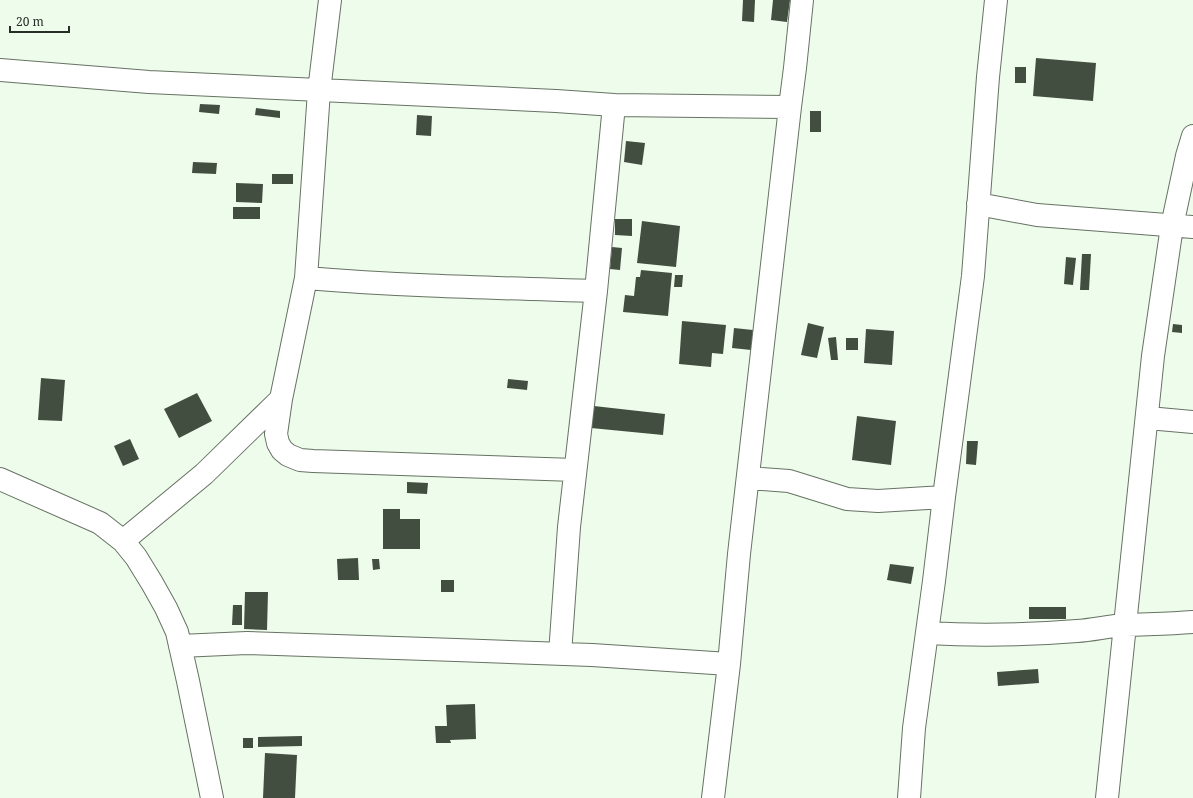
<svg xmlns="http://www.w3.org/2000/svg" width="1193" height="798" font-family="'Noto Serif',serif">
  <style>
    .building { fill: #424e40 }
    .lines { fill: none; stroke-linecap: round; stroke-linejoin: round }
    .minor-casing { stroke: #667263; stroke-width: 24 }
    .minor { stroke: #fff; stroke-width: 22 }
  </style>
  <rect width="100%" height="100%" fill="#eefdeb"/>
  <path class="building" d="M743 0H755L754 22 742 21Z
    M773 0H790L787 22 771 20Z
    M1036 58 1096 63 1093 101 1033 96Z
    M1015 67H1026V83H1015Z
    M200 104 220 105 219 114 199 112Z
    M256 108 280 111V118L255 115Z
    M810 111H821V132H810Z
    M417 115 432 116 431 136 416 135Z
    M626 141 645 143 642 165 624 162Z
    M193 162 217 163 216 174 192 173Z
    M272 174H293V184H272Z
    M236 183 263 184 262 203 236 202Z
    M233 207H260V219H233Z
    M615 219H632V236L615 235Z
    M642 221 680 226 676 267 637 263Z
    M612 247 622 248 620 270 610 269Z
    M1082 254H1091L1089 290H1080Z
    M1066 257 1076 258 1073 285 1064 284Z
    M641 270 672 273 668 316 623 312 625 295 634 296 636 277H640Z
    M675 275H683L682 287H674Z
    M682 321 726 325 723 354 712 353 711 367 679 364Z
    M808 323 824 327 817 358 801 355Z
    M1173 324 1182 325V333L1172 332Z
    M734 328 753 330 751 350 732 348Z
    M866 329 894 331 892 365 864 363Z
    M836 337 838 360H831L828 338Z
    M846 338H858V350H846Z
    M41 378 65 380 62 421 38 420Z
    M508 379 528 381 527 390 507 388Z
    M197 393 212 421 179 438 164 409Z
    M594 406 665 414 663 435 591 428Z
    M857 416 896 421 891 465 852 460Z
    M130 439 139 459 123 466 114 446Z
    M967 441H978L976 465 966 464Z
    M407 482 428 483 427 494 407 493Z
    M383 509H400V519H420V549H383Z
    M358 558 359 580H338L337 559Z
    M372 559H379L380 569 373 570Z
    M890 564 914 567 911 584 887 580Z
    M441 580H454V592H441Z
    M245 592H268L267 630 244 629Z
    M233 605H242V625H232Z
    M1029 607H1066V619H1029Z
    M1038 669 1039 683 998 686 997 672Z
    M475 704 476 739 450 740 451 743H436L435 726H447L446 705Z
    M302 736V746L258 747V737Z
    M243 738H253V748H243Z
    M265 753 297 755 295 798H263Z"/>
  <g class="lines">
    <defs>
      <path id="minor" d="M330 0 319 91 306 278 281 399 276 434 278 443 282 450 288 455 300 460 313 461 575 470
        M0 70 149 82 556 101 614 105 596 291 569 527 560 654
        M614 105 790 107
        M978 204 1037 215 1193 227
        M306 278C402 286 499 288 596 291
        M1148 418 1193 422
        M748 478 789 481 847 499 878 501 944 497
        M0 479 100 523 123 541 136 557 152 583 166 608 177 632 188 681 212 798
        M123 541 204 474 281 399
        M927 633C977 636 1027 635 1077 631 1093 630 1109 626 1126 625 1148 624 1170 624 1193 622
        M180 646 247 643 456 650 592 655 729 664
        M713 798 729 664 739 554 790 107 795 68 802 0
        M909 798 914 728 934 581 944 497 973 276 988 77 996 0
        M1107 798 1153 356 1172 226 1187 156 1193 136"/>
    </defs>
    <use href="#minor" class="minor-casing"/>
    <use href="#minor" class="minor"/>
  </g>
  <path d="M10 26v6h59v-6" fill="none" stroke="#282d27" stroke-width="2"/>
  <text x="16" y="26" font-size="12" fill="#282d27" stroke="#eefdeb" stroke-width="3" paint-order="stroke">20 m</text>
</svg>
